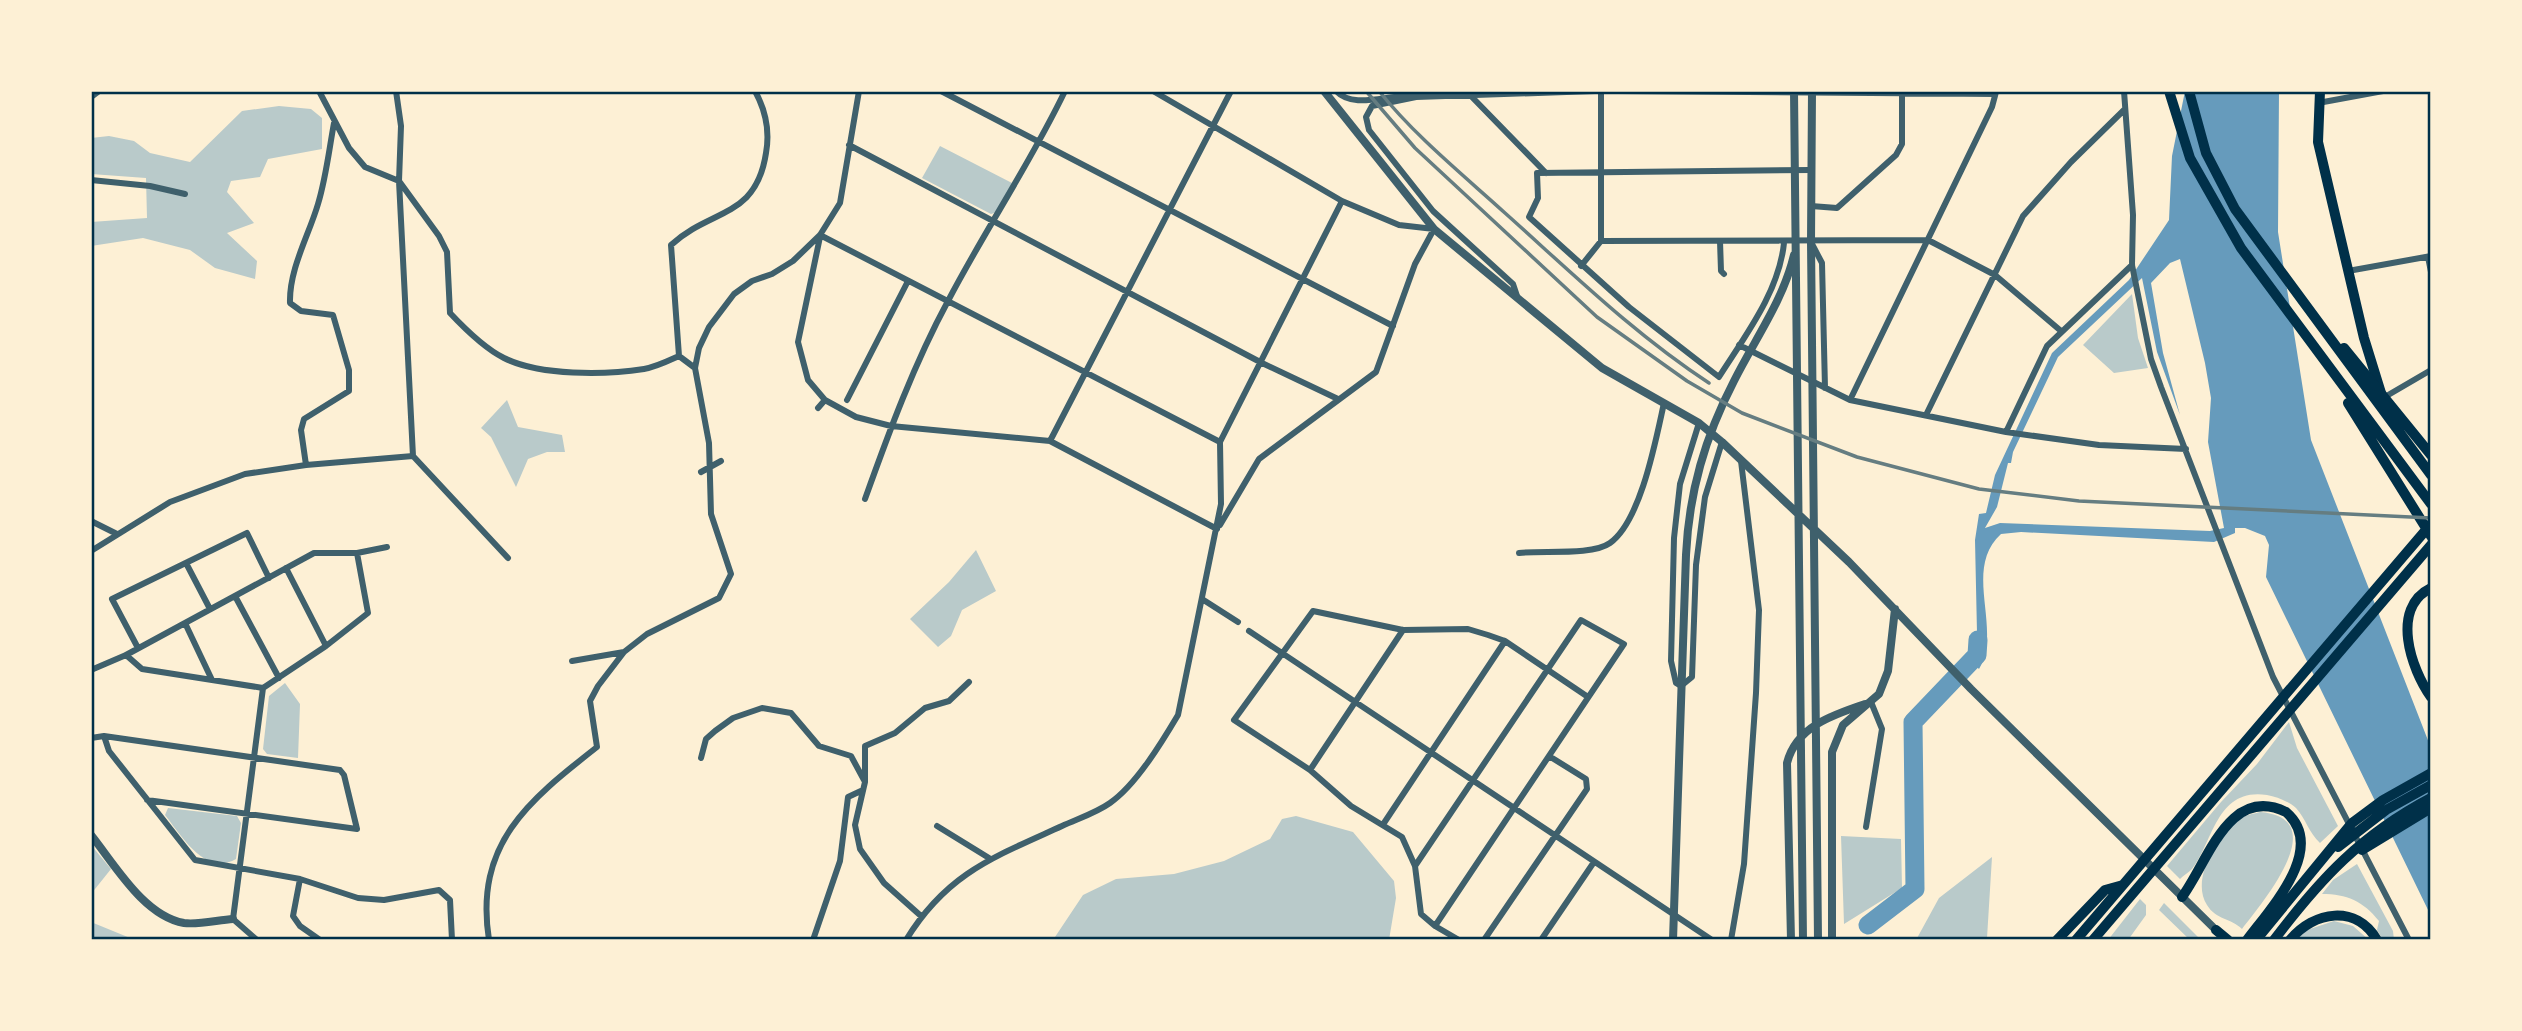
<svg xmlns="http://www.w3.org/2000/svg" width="2522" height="1031" font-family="Georgia,serif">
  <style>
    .green { fill: #b9caca }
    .water { fill: #669bbc; fill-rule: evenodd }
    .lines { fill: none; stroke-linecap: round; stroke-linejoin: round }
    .river { stroke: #669bbc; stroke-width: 19 }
    .minor { stroke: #3f606c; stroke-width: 6 }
    .tertiary { stroke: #3f606c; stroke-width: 8 }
    .primary { stroke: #003049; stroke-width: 10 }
    .motorway { stroke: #003049; stroke-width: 10 }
    .rail { stroke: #657d81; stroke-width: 3.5 }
    .neatline { fill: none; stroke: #003049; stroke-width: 2.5 }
  </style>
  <rect width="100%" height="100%" fill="#fdf0d5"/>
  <path class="green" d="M279 106 311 109 322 118V149L268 159 260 177 231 181 227 192 254 223 227 233 257 261 255 279 215 268 190 250 143 238 91 246V222L147 218 146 178 91 174V138L109 136 134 141 150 153 190 162 242 111Z
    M940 146 1012 183 997 212 991 214 922 178Z
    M2132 294 2138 338 2148 368 2114 373 2083 345Z
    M507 400 518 427 562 435 565 452H547L528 459 516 487 491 437 481 428Z
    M976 550 996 591 962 610 951 636 938 647 910 619 949 582Z
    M285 683 300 704 298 758 267 754 263 749 269 696Z
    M2289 722 2297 748 2338 826 2320 843C2309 833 2306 819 2296 808 2288 801 2277 797 2267 795 2216 787 2213 843 2192 869 2189 872 2183 876 2180 879L2167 866 2221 802 2257 764Z
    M168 808 237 816 241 823 236 859C205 877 181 835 165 815Z
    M2260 812C2335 818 2261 904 2242 929 2231 918 2216 920 2207 905 2190 879 2218 835 2240 819 2245 815 2253 814 2260 812Z
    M1296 816 1353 832 1394 881 1396 898 1389 940H1251L1250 937 1222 940H1053L1083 895 1116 879 1174 874 1224 861 1270 839 1282 819Z
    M1841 836 1901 839 1902 888 1844 924Z
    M91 845 111 869 91 894Z
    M1992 857 1987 938 1916 940 1939 898Z
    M2357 864 2393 931 2394 940H2383L2377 930 2379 921C2363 901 2347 894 2322 894L2333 880Z
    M2140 899 2146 905V915L2128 940H2108Z
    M2164 903 2201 940H2190L2159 910Z
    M2334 921 2353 926 2369 940H2296L2307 930Z
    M91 922 135 940H91Z"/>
  <path class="water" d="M2185 91H2279L2278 232 2311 440 2431 748V916L2266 577 2269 545 2265 536 2245 528H2235V533L2214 542 2021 532 2001 534C1962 570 2003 628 1979 669L1971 661 1977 633 1975 540 1979 514 1986 513 1995 475 2052 353 2129 280 2169 220 2172 156ZM2180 259 2205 363 2211 398 2208 442 2224 528 2210 531 2000 523 1985 528 1997 507 2008 463H2011L2013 452 2058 357 2142 278 2157 352 2180 415 2163 353 2151 283 2170 263Z"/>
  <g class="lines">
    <path class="river" d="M1868 925 1915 889 1913 722 1977 655 1978 640"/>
    <path class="minor" d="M319 91 349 148 365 167 399 181 439 236 447 252 450 313C465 329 484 348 504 358 540 376 605 375 644 369 656 367 668 361 679 356
      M396 91 401 126 399 181 413 456 508 558
      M941 91 1393 326
      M1153 91 1342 201 1399 225 1434 229 1415 264 1376 372 1259 459 1220 525
      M1336 91C1355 111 1392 92 1416 97L1595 91
      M1619 91 1995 94
      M2124 91 2133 215 2132 265 2151 359 2161 387 2273 677 2409 940
      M1470 95 1546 173
      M91 97 99 91
      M1416 97 1372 106 1366 117 1369 130 1433 211 1513 284 1518 299
      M2318 103 2383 91
      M849 145 1262 363 1338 399
      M91 180 150 186 185 194
      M1811 206 1837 208 1896 155 1902 144V91
      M820 235 1220 442
      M820 237 798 342 808 380 825 400 856 417 891 426 1050 441 1217 529
      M1601 241 1928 240 1995 275 2061 331
      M1720 241 1721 271 1724 274
      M1784 243C1779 292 1745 336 1719 377L1629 307 1529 217 1538 198 1537 173 1811 170
      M1812 244 1822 263 1825 388
      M2428 257 2431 272
      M1581 266 1601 241V91
      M2348 271 2431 256
      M1739 345 1850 400 2006 432 2099 445 2186 449
      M679 356 671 245C711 208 756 219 766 153 770 131 766 111 755 91
      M679 356 695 368
      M2383 398 2431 370
      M847 400 908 281
      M1850 400 1992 107 1996 92
      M818 408 825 400
      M1926 415 2023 216 2071 162 2124 110
      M1699 423 1680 484 1674 538 1671 661 1676 683 1681 686 1692 677 1696 565 1705 497 1722 442
      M2006 432 2047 346 2132 265
      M1050 441 1231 91
      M306 465 301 430 304 419 349 391V370L333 315 301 311 290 303C289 269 309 235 318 204 326 178 329 150 334 123
      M701 472 721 461
      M865 499C889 432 914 364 948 301 985 230 1030 164 1065 91
      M91 521 117 534
      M91 551 170 502 245 474 306 465 413 456
      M1519 553C1542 550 1592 556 1610 543 1641 521 1656 439 1664 403
      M186 563 210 609
      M286 568 326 646
      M235 596 279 678
      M1202 599 1238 622
      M185 623 212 680
      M1249 631 1712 940
      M138 648 112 599 247 533 269 578
      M126 655 142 669 263 688 326 646 368 613 357 553
      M572 661 624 652
      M91 670 126 655 314 553H357L387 547
      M104 736 109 751 195 860 300 879 358 898 384 900 439 890 450 900 452 940
      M91 738 104 736 340 770 344 775 357 829 147 800
      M701 758 706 739 715 731 733 718 762 708 791 713 819 746 851 756 864 780
      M1310 770 1403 630
      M1384 823 1505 641
      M937 826 989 858
      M1866 827 1882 729 1871 702
      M1415 866 1581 620 1624 644 1435 926
      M300 879 293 916 300 926 320 940
      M921 916 884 883 860 849 855 825 865 782V746L895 733 925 708 949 701 969 682
      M257 940 233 919 263 688
      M489 940C474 844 528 801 597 747L590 701 598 686 624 652 647 634 719 598 731 574 711 514 709 443 695 368 699 348 709 327 734 294 752 281 772 274 793 261 820 235 840 203 859 91
      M813 940 840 861 848 797 863 790
      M906 940C947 873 994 857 1062 826 1077 819 1096 813 1110 803 1136 785 1162 742 1178 715L1221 504 1220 442 1342 201
      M1459 940 1435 926 1421 914 1415 866 1402 837 1351 806 1310 770 1234 720 1313 611 1403 630 1468 629 1488 635 1505 641 1588 697
      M1484 940 1587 789 1586 779 1549 756
      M1541 940 1594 862
      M1731 940 1744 864 1756 693 1759 610 1741 461"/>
    <path class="tertiary" d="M1324 91 1434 229 1602 368 1699 423 1722 442 1849 562 1971 689 2220 934
      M1794 91 1803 940
      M1812 91 1811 242 1818 940
      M91 835C115 865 144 916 184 923 198 925 218 920 233 919
      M1673 940 1686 555C1689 492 1705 437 1734 381 1755 339 1783 301 1794 255
      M1791 940 1787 763C1796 727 1832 715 1865 704
      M1832 940V752L1843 725 1879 694 1888 671 1895 609"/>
    <path class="primary" d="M2320 91 2318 142 2364 338 2381 393"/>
    <path class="motorway" d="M2169 91 2190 158 2241 248 2431 504
      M2189 91 2206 153 2235 209 2431 475
      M2344 348 2431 455
      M2348 403 2431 536
      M2431 588C2390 608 2411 669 2431 697
      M2338 847 2386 810 2431 785
      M2362 850 2431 808
      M2182 897C2208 862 2229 784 2286 812 2328 848 2270 909 2247 940
      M2216 930 2228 940
      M2057 940 2105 890 2123 885
      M2076 940 2431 524
      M2093 940 2431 545
      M2256 940 2352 823 2383 800 2431 773
      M2274 940C2321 878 2361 835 2431 798
      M2290 940C2314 911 2356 904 2377 940"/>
    <path class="rail" d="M1366 91 1415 148 1597 317 1687 381 1742 413 1857 457 1979 489 2079 501 2431 518
      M1379 91C1415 136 1462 174 1505 213 1571 272 1634 334 1709 383"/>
  </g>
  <rect width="2522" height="1031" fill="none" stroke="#fdf0d5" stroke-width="186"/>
  <rect x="93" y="93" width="2336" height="845" class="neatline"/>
</svg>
